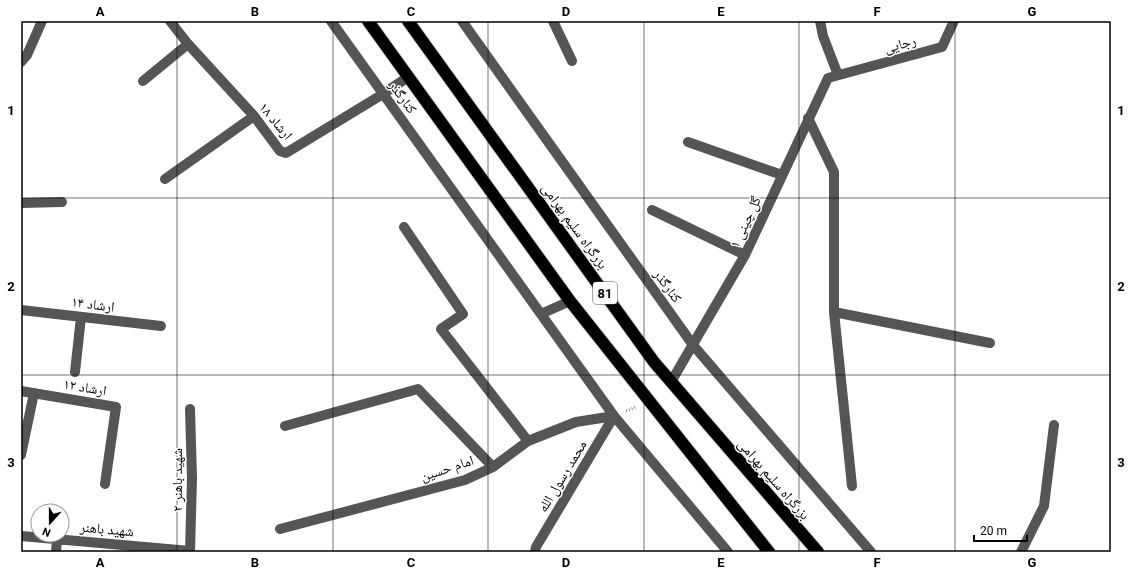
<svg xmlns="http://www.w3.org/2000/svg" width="1132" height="573" font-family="Roboto,'Noto Naskh Arabic',sans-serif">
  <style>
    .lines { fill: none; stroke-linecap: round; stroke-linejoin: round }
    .highway-casing { stroke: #dbdbdb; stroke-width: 14 }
    .path { stroke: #777; stroke-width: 2.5; stroke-dasharray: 1 2; stroke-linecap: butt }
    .minor { stroke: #555; stroke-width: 10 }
    .highway { stroke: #000; stroke-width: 12 }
    .grid { fill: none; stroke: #000; stroke-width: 1; stroke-opacity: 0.55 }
    .labels { text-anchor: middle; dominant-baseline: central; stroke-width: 3; stroke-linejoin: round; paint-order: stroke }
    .shield { fill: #fff; stroke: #4c4c4c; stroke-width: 1 }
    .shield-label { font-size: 13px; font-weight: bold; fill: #000 }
    .street-label { font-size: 14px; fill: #000; stroke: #fff }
    .neatline { fill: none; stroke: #000; stroke-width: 1.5 }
    .grid-label { font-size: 13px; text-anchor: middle; font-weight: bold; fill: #000 }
  </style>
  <rect width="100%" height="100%" fill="#fff"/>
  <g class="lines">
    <defs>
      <path id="highway" d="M368 21 570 301 769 552
        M408 21 654 362 818 552"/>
    </defs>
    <use href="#highway" class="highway-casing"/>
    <path class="path" d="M626 411 636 407"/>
    <path class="minor" d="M170 21 188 44 254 116 280 151 286 153 383 94 408 77
      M331 21 614 416 728 552
      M462 21 693 345 871 552
      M553 21 572 61
      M820 21 823 36 838 75
      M21 62 27 55 42 21
      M143 81 188 44
      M808 118 834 172V312L990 343
      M688 142 782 175
      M165 179 254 116
      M21 203 62 202
      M652 210 745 255
      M404 227 463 314 441 329 528 441
      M21 310 161 326
      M834 312 852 486
      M541 314 570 301
      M75 372 81 317
      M671 382 745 255 828 78 942 47 954 21
      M21 391 116 407 105 484
      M285 426 418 389 493 467
      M21 455 34 393
      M280 529 465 480 493 467 528 441 576 422 614 416
      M21 536 190 551
      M56 552 57 539
      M190 552 192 478 190 409
      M535 552 536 547 614 416
      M1021 552 1044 506 1054 425"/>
    <use href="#highway" class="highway"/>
  </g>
  <path class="grid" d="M177 21V552M333 21V552M488 21V552M644 21V552M799 21V552M955 21V552M21 198H1111M21 375H1111"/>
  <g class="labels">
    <rect class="shield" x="593" y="282" width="24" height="22" rx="3"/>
    <g class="shield-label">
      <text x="605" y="293">81</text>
    </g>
    <g class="street-label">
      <text transform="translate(900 44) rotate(-15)">رجایی</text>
      <text transform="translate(403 97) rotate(54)">کنارگذر</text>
      <text transform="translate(276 121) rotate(50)">ارشاد ۱۸</text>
      <text transform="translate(745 222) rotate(-65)">گل چینی ۱</text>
      <text transform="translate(575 226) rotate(54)">بزرگراه سلیم بهرامی</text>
      <text transform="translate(668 286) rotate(54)">کنارگذر</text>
      <text transform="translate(93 304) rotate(7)">ارشاد ۱۴</text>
      <text transform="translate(85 387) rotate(10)">ارشاد ۱۲</text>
      <text transform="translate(447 468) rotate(-18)">امام حسین</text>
      <text transform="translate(562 476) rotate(-59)">محمد رسول الله</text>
      <text transform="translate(774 479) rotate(49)">بزرگراه سلیم بهرامی</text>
      <text transform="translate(177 480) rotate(-90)">شهید باهنر ۲</text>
      <text transform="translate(107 529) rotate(5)">شهید باهنر</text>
    </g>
  </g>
  <rect width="1132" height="573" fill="none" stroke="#ffffff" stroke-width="44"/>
  <g transform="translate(50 523) rotate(201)"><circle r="19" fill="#ffffff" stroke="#999999"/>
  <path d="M0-3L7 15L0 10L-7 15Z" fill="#000000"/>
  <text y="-6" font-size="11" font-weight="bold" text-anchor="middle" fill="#000000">N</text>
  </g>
  <path d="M974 535v6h53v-6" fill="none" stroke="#000000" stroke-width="2"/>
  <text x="980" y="535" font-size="12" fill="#000000" stroke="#ffffff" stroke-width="3" paint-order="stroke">20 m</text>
  <rect x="22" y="22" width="1088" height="529" class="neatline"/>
  <g class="grid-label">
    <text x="100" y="16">A</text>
    <text x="255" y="16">B</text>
    <text x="411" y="16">C</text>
    <text x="566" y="16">D</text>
    <text x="721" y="16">E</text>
    <text x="877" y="16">F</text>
    <text x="1032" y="16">G</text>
    <text x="11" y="115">1</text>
    <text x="1121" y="115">1</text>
    <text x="11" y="291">2</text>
    <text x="1121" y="291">2</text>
    <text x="11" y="467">3</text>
    <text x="1121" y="467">3</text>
    <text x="100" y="567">A</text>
    <text x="255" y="567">B</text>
    <text x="411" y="567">C</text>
    <text x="566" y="567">D</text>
    <text x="721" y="567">E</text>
    <text x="877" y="567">F</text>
    <text x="1032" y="567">G</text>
  </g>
</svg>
